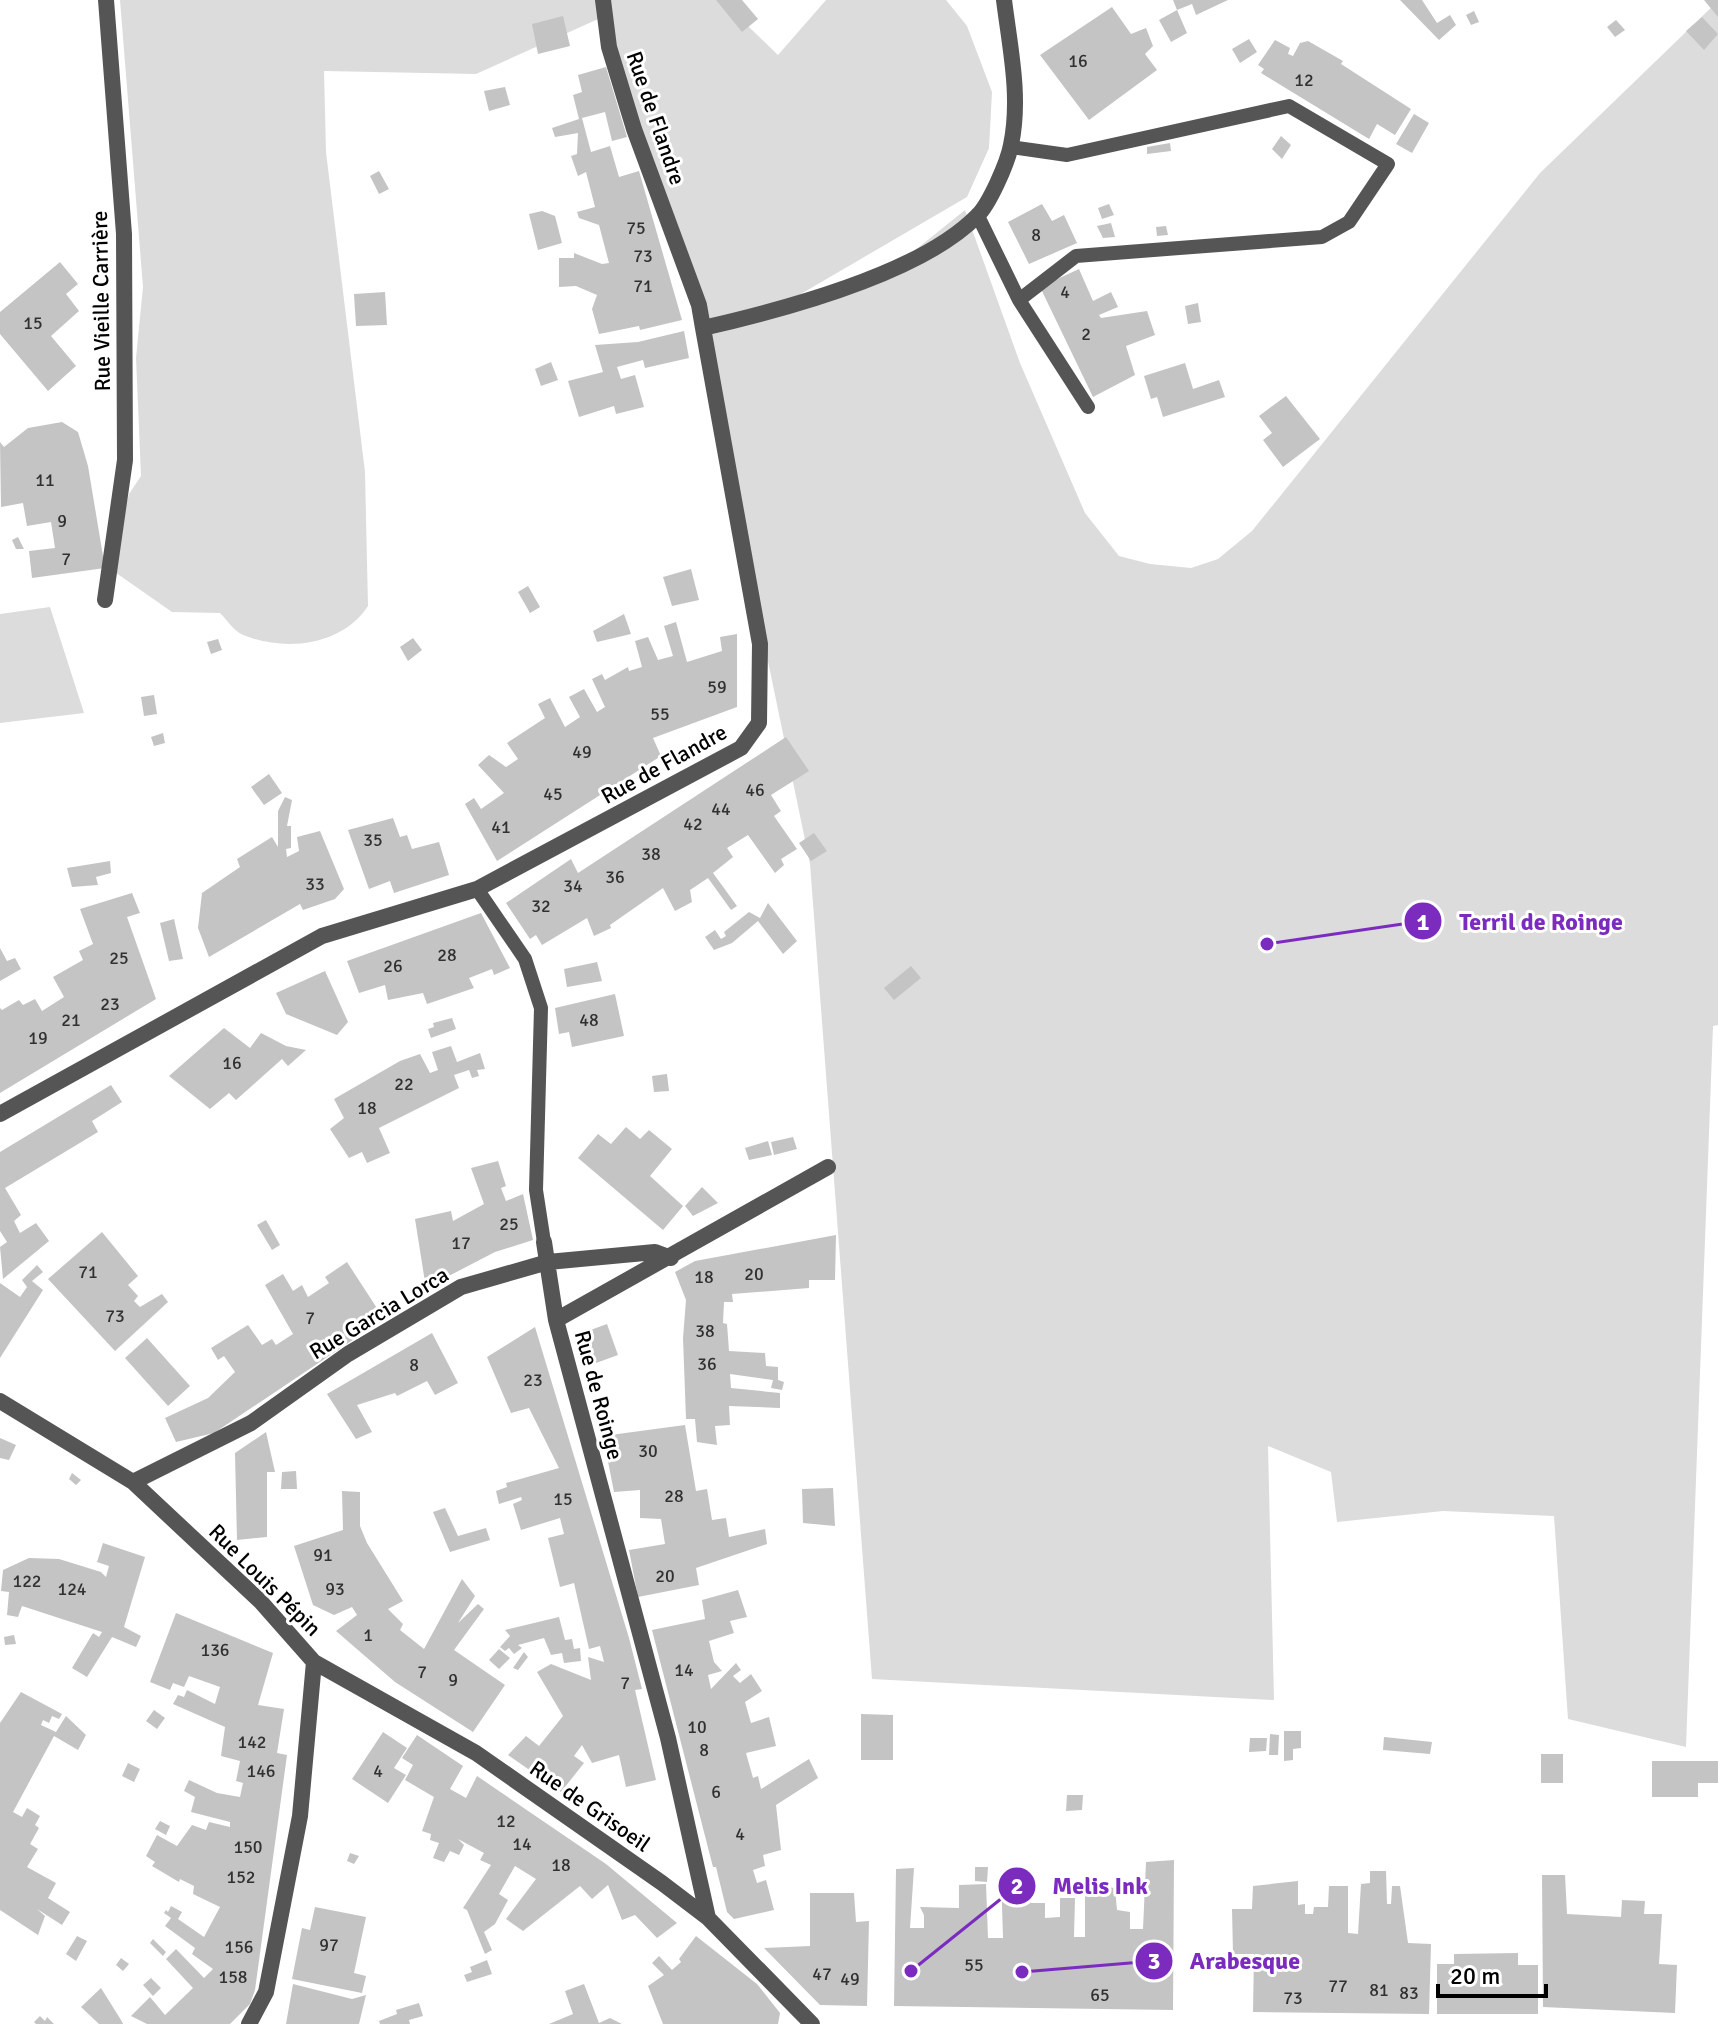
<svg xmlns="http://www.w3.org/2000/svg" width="1718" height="2024" font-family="Signika,sans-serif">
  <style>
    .green { fill: #dcdcdc }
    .building { fill: #c4c4c4 }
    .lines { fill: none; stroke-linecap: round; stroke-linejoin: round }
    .service { stroke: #555; stroke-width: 14 }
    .minor { stroke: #555; stroke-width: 16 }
    .labels { text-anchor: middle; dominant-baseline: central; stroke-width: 6; stroke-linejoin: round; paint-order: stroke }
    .number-label { font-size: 18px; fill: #313131 }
    .street-label { font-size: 22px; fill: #000; stroke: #fff }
    .leader { fill: none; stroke: #7b2cbf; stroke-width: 3 }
    .callout-dot { fill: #7b2cbf; stroke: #fff; stroke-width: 3 }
    .mark-label { font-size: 24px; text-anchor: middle; font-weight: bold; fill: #fff }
    .callout-label { font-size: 24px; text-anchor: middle; font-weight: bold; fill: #7b2cbf; stroke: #fff; stroke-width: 6; stroke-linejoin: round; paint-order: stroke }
  </style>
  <rect width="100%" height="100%" fill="#fff"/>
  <path class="green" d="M120 0H721L778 55 826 0H946L967 26 992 92 989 148 967 197 770 312 893 268 965 210 1020 363 1085 513 1119 556 1150 564 1191 568 1218 559 1252 531 1540 173 1718 1V1025L1713 1026 1686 1747 1568 1719 1554 1516 1443 1511 1337 1522 1331 1472 1268 1446 1274 1700 872 1679 810 864 740 526 703 328 605 16 476 74 324 71 326 152 365 472 368 606C342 646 285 652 243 635 234 631 227 620 220 613L172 612 109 568 129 494 141 476 136 358 143 287Z
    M50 607 84 713 0 723V614Z"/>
  <path class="building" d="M716 0H742L758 19 742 32Z
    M1173 0H1228L1196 15 1192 4 1177 10 1187 33 1171 42 1159 20 1177 10Z
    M1400 0H1422L1437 23 1450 15 1456 25 1439 40Z
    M1704 0H1718V17Z
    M1112 7 1131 34 1146 28 1153 46 1145 54 1157 70 1089 120 1040 55Z
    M1474 11 1479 22 1471 25 1466 15Z
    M563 16 570 46 538 54 532 24Z
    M1702 17 1718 34 1704 50 1686 31Z
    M1616 20 1625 30 1615 37 1607 27Z
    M1249 39 1257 52 1240 63 1232 49Z
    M1275 40 1290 48 1288 54 1293 56 1300 43 1308 41 1343 61 1341 64 1411 109 1395 135 1377 124 1369 139 1261 73 1264 69 1258 65Z
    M606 67 627 137 612 141 605 112 582 118 591 152 610 146 619 177 639 171 682 320 640 330 639 326 599 334 592 309 597 295 576 286 559 287V258H574V253L602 264 609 263 599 225 579 218 577 212 595 207 586 172 578 176 571 156 577 154 578 133 555 137 552 128 579 119 573 95 582 92 578 75Z
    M505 87 510 105 489 111 484 91Z
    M1414 114 1429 123 1412 153 1396 144Z
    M1281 136 1291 145 1282 159 1272 149Z
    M1170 143 1171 151 1147 154V147Z
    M379 171 389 189 379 194 370 176Z
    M1042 204 1052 221 1064 215 1077 243 1029 264 1008 222Z
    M1109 204 1114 215 1102 219 1098 208Z
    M542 211 555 216 562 243 538 250 529 214Z
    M1111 223 1115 237 1103 238 1097 226Z
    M1166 226 1168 235 1157 236 1156 227Z
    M60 262 78 284 66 294 79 311 51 336 76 366 48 391 0 334V312Z
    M1079 269 1093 301 1111 292 1118 307 1099 315 1101 318 1147 311 1155 335 1126 346 1135 375 1093 397 1040 287Z
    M385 292 387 325 356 326 354 294Z
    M1198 303 1201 322 1188 324 1185 306Z
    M684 331 689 358 645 368 643 360 617 367 621 379 635 375 644 407 616 414 614 406 579 417 568 381 603 372 595 345 638 342Z
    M551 362 558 380 541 386 535 369Z
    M1185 363 1193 389 1219 380 1225 397 1163 417 1157 397 1151 399 1144 376Z
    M1286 396 1320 439 1283 467 1263 440 1272 433 1259 416Z
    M62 422 78 432 88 466 105 568 32 578 29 551 55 548 51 522 27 526 23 503 1 507 0 442 4 447 28 428Z
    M18 537 24 549H16L12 540Z
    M691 569 699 600 672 606 663 577Z
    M528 586 540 607 530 613 518 592Z
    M624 614 631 634 597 642 593 631Z
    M676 622 687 662 722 651 720 637 737 634V707L653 738 661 756 497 861 465 804 474 798 481 809 504 793 478 765 489 755 506 767 518 759 507 743 545 718 538 704 550 698 565 727 580 717 569 697 584 689 597 712 605 707 592 679 602 674 605 680 628 667 629 671 642 667 635 641 648 637 658 660 673 656 664 626Z
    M413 638 422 650 408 661 400 647Z
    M218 639 222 650 211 654 207 642Z
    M154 695 157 714 144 716 141 697Z
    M163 733 165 743 154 746 151 737Z
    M786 737 809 771 771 795 781 811 774 816 797 849 781 859 784 865 775 873 748 835 727 848 733 857 713 873 737 906 731 910 708 878 690 890 692 902 675 911 663 888 610 925 611 928 594 936 587 918 542 945 536 935 530 939 506 903 571 859 578 873Z
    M269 774 282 793 264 805 251 787Z
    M285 797 292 800 287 826H291V848L286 849 287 857 299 851 297 837 320 831 344 889 335 899 303 910 300 904 209 957 198 928 202 893 240 867 237 859 272 837 278 847V811Z
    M393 818 400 837 407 835 412 849 439 842 449 875 394 893 390 881 369 889 348 830Z
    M814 833 827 851 811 861 799 843Z
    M110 861 111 873 96 877 98 885 72 887 67 868Z
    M132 893 140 913 127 917 156 999 0 1093V1008L2 1010 19 1000 23 1005 35 999 42 1011 64 997 53 977 83 960 79 951 93 944 80 909Z
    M768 903 797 941 783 954 758 921 732 943 714 950 705 937 715 930 721 939 726 936 724 932 749 912 760 918Z
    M481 913 510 968 494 975 492 969 469 978 474 988 427 1004 423 993 388 1000 385 985 359 993 347 961Z
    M174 919 183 959 169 961 160 923Z
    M0 948 7 961 15 958 21 969 0 981Z
    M597 962 602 981 567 987 564 969Z
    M911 966 921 978 894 1000 884 988Z
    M325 971 348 1022 337 1035 286 1014 276 993Z
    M615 994 624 1036 572 1047 569 1032 559 1034 555 1008Z
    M452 1018 456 1029 431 1038 428 1029 434 1027 433 1023Z
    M224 1028 250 1048 261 1033 286 1046 306 1050 288 1066 282 1059 236 1100 229 1093 210 1109 169 1076Z
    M451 1046 457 1062 480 1053 485 1069 477 1070 479 1076 472 1078 469 1070 454 1075 459 1088 379 1128 390 1153 367 1163 362 1152 349 1158 330 1129 344 1118 334 1099 400 1061 420 1054 430 1073 438 1070 432 1052Z
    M667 1074 669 1091 654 1092 652 1076Z
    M111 1085 122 1102 92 1121 98 1132 5 1188 21 1215 14 1221 20 1233 36 1223 49 1241 3 1279 0 1247 7 1242 0 1231V1152Z
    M626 1127 640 1139 649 1130 672 1149 650 1176 683 1206 663 1230 578 1158 598 1134 611 1144Z
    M793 1137 797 1149 774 1155 771 1142Z
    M768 1141 772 1155 749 1160 745 1148Z
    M498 1161 506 1186 501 1188 506 1201 523 1194 533 1240 495 1252 441 1280 425 1282 415 1219 451 1211 453 1221 484 1204 471 1168Z
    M702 1187 718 1203 693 1216 685 1206Z
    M266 1220 280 1245 272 1250 257 1225Z
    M102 1232 138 1276 128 1285 138 1296 134 1301 140 1307 162 1294 168 1302 115 1351 48 1279Z
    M836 1235 835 1280H809V1288L732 1294 733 1302H724L723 1323 727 1324 729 1351 765 1353 766 1366 778 1367V1380L784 1382 782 1390 771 1388 773 1380 730 1374 731 1388 780 1393V1408L729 1406 730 1425 715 1426 717 1445 697 1442 695 1419H686L683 1338 686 1300 675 1272 695 1261Z
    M347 1262 384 1319 214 1433 176 1442 165 1418 208 1398 235 1372 224 1356 218 1360 211 1348 248 1325 262 1345 272 1339 276 1345 293 1334 265 1285 283 1274 293 1291 302 1285 308 1297 329 1283 325 1277Z
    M37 1265 43 1272 32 1281 43 1290 0 1358V1283L20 1297 27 1287 22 1280Z
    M607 1324 618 1355 596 1363 585 1332Z
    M535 1327 629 1638 642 1689 635 1690 656 1780 626 1787 619 1755 592 1763 582 1745 574 1756 584 1763 561 1792 508 1755 526 1736 539 1746 563 1716 537 1672 551 1664 591 1680 588 1657 604 1662 600 1646 589 1649 574 1583 560 1587 548 1538 564 1534 560 1518 521 1530 513 1504 522 1500 521 1497 499 1504 496 1491 507 1487 506 1483 559 1468 529 1408 511 1413 487 1357Z
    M432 1333 458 1383 435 1395 427 1381 397 1396 395 1393 357 1405 372 1432 356 1439 327 1394Z
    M147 1338 190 1386 168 1406 125 1358Z
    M685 1425 696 1491 707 1489 712 1520 726 1518 729 1537 765 1529 767 1544 696 1568 699 1585 638 1597 629 1550 665 1544 661 1519 640 1518V1490L614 1492 603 1436Z
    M266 1432 275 1472H267V1537L237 1540 235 1453Z
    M0 1438 16 1445 9 1460 0 1458Z
    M296 1471 297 1489H281L282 1472Z
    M72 1473 81 1480 76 1485 69 1479Z
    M833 1488 835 1526 803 1523 802 1489Z
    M342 1491 360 1492V1526L367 1543 403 1601 388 1609 403 1624 400 1630 424 1649 462 1579 475 1596 458 1623 478 1604 484 1609 454 1650 505 1685 473 1732 395 1682 336 1631 357 1615 352 1607 334 1615 313 1605 294 1546 343 1530Z
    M445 1508 458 1536 486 1528 490 1540 450 1552 433 1512Z
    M103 1543 145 1557 124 1627 141 1636 136 1647 112 1637 87 1677 72 1668 93 1633 99 1637 102 1632 22 1606 18 1617 7 1615 9 1592 1 1591 3 1570 29 1558 59 1559 101 1572 106 1577 109 1566 97 1562Z
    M738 1590 747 1617 730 1621 734 1633 709 1641 714 1662 722 1671 708 1675 711 1689 736 1663 741 1670 733 1676 740 1683 751 1674 762 1691 745 1702 751 1723 769 1717 776 1746 746 1753 753 1778 758 1776 761 1789 809 1759 818 1778 776 1805 781 1850 763 1855 765 1866 753 1870 757 1883 766 1880 774 1910 734 1919 727 1912 716 1867H713L652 1630 705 1619 702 1600Z
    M176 1613 273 1653 258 1705 284 1709 277 1753 287 1755 255 1990 250 2004 230 2024H147L131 2016 150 1997 165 2015 193 1988 166 1959 176 1949 204 1978 213 1969 192 1954 195 1948 165 1926 171 1918 164 1913 166 1910 168 1912 171 1906 182 1912 178 1919 204 1937 220 1907 193 1894 194 1886 180 1879 179 1882 152 1866 155 1862 146 1856 157 1835 177 1846 192 1825 206 1830 209 1822 230 1827V1822L191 1812 195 1797 184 1791 189 1780 217 1793 240 1797 243 1783 236 1781 240 1761 221 1756 225 1727 173 1704 178 1695 184 1697 187 1690 215 1704 220 1687 189 1676 184 1687 173 1683 170 1690 150 1682Z
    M559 1617 565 1640 572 1639 574 1649 580 1648 581 1661 564 1663 562 1653 551 1655 544 1638 518 1645 522 1648 514 1654 509 1648 505 1651 500 1647 510 1636 505 1630Z
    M14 1635 16 1644 5 1645 4 1637Z
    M499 1649 510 1658 499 1669 489 1660Z
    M524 1652 528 1657 518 1670 513 1668Z
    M21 1692 62 1714 59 1719 52 1716 49 1723 43 1720 41 1725 56 1732 66 1716 86 1735 78 1750 54 1736 13 1812 22 1817 27 1808 40 1816 35 1825 39 1828 30 1844 38 1849 27 1867 56 1883 48 1898 70 1912 62 1925 37 1909 45 1916 38 1935 0 1910V1723Z
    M154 1710 165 1718 157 1729 146 1721Z
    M861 1714 893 1715V1760H861Z
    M1284 1731H1301V1748L1293 1749V1760L1284 1761Z
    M383 1732 407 1748 394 1768 406 1775 388 1803 352 1779Z
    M1270 1734 1279 1735 1278 1755H1269Z
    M417 1735 463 1766 450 1789 466 1798 477 1776 606 1864 677 1923 657 1938 635 1915 622 1920 608 1885 592 1899 580 1886 523 1931 506 1919 536 1879 515 1866 499 1894 508 1900 495 1924 484 1932 492 1950 485 1954 467 1910 463 1908 491 1865 480 1860 484 1853 458 1839 464 1845 459 1855 450 1851 444 1862 433 1858 439 1843 430 1840 431 1834 422 1831 434 1797 405 1780 413 1765 402 1758Z
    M1384 1737 1432 1742 1430 1754 1383 1750Z
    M1250 1738H1267L1266 1751 1249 1752Z
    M1541 1754H1563V1783H1541Z
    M1652 1761H1718V1783H1698V1797H1652Z
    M128 1763 140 1769 134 1782 122 1776Z
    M1067 1795H1083L1082 1810 1066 1811Z
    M160 1821 170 1826 166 1835 155 1829Z
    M350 1853 359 1856 354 1864 347 1861Z
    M1174 1860 1173 2010 894 2006 896 1869 914 1868 910 1928H924V1915L920 1907 959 1908V1885L986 1884 988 1938H1003L1001 1874H1027L1031 1903H1045V1918L1060 1917V1898H1075L1074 1937H1085V1885L1115 1888 1117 1910 1130 1912V1929H1143L1146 1862Z
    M975 1867H988L987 1882 975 1881Z
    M1370 1871H1386L1387 1904H1391L1392 1886H1400L1408 1943 1431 1944 1429 2014 1253 2012 1254 1954H1233L1232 1909H1252L1253 1886 1298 1881V1905L1305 1904V1914H1313L1314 1907H1328L1329 1886H1348V1933L1358 1934 1361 1884 1370 1883Z
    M1542 1875H1565L1567 1914 1621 1917 1622 1900 1645 1901 1644 1914H1662L1659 1964 1677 1965 1675 2013 1543 2007Z
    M810 1893H854L856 1922 869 1921 867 2006 820 2005 764 1948 810 1946Z
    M315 1907 366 1917 354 1973 366 1976 362 1993 292 1979 302 1928 310 1930Z
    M77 1936 87 1941 76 1961 66 1954Z
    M696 1936 757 1984 780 2013 778 2024H663L648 1986 664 1975 652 1963 659 1956 672 1970 681 1962 679 1959Z
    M153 1939 166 1952 163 1956 150 1943Z
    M1518 1953V1965H1538V2014H1437V1964H1454V1954Z
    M121 1958 129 1964 123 1971 116 1965Z
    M487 1960 492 1974 467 1982 464 1975 472 1972 470 1967Z
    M151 1978 161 1988 153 1996 143 1985Z
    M293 1984 352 1999 366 1995 359 2024H286Z
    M584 1984 599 2023 610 2018 622 2024H549L573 2014 565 1991Z
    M101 1988 121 2020 123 2024H99L81 2007Z
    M419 2003 423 2016 409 2020 410 2024H380L379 2021 397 2014 396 2010Z
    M40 2016 45 2021 47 2017 54 2024H36L34 2022Z"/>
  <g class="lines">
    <path class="service" d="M1011 147 1067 155 1289 106 1388 164 1349 222 1322 237 1076 256 1019 300
      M978 216 1019 300 1088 407
      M477 889 525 959 541 1008 536 1190 544 1242"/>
    <path class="minor" d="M703 328C782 310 920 274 977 216 989 205 1008 162 1011 145 1021 97 1010 48 1004 0
      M105 600 125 460 124 234 106 0
      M0 1114 322 936 477 889 741 748 759 723 760 644 703 328 699 305 634 129 609 47 603 0
      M544 1242 556 1320 668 1738 708 1918
      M556 1320 828 1167
      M0 1401 133 1482 261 1602 314 1662 300 1816 266 1992 249 2024
      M133 1482 251 1423 348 1354 461 1287 548 1262 655 1252 671 1258
      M314 1662 476 1753 662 1883 708 1918 812 2024"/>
  </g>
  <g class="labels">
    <g class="number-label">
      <text x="1078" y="61">16</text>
      <text x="1304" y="80">12</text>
      <text x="636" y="228">75</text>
      <text x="1036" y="235">8</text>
      <text x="643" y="256">73</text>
      <text x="643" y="286">71</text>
      <text x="1065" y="292">4</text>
      <text x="33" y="323">15</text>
      <text x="1086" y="334">2</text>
      <text x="45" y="480">11</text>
      <text x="62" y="521">9</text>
      <text x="66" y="559">7</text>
      <text x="717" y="687">59</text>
      <text x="660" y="714">55</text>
      <text x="582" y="752">49</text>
      <text x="755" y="790">46</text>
      <text x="553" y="794">45</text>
      <text x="721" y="809">44</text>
      <text x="693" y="824">42</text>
      <text x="501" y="827">41</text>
      <text x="373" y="840">35</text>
      <text x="651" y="854">38</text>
      <text x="615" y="877">36</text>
      <text x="315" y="884">33</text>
      <text x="573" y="886">34</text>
      <text x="541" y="906">32</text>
      <text x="447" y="955">28</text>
      <text x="119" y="958">25</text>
      <text x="393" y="966">26</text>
      <text x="110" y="1004">23</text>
      <text x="71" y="1020">21</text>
      <text x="589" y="1020">48</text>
      <text x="38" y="1038">19</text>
      <text x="232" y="1063">16</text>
      <text x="404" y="1084">22</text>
      <text x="367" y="1108">18</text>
      <text x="509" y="1224">25</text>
      <text x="461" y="1243">17</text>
      <text x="88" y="1272">71</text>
      <text x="754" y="1274">20</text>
      <text x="704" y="1277">18</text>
      <text x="115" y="1316">73</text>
      <text x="310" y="1318">7</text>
      <text x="705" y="1331">38</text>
      <text x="707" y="1364">36</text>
      <text x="414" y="1365">8</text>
      <text x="533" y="1380">23</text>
      <text x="648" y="1451">30</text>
      <text x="674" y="1496">28</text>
      <text x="563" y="1499">15</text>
      <text x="323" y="1555">91</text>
      <text x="665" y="1576">20</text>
      <text x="27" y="1581">122</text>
      <text x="72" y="1589">124</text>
      <text x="335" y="1589">93</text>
      <text x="368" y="1635">1</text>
      <text x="215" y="1650">136</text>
      <text x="684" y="1670">14</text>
      <text x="422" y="1672">7</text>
      <text x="453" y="1680">9</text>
      <text x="625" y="1683">7</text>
      <text x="697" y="1727">10</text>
      <text x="252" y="1742">142</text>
      <text x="704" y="1750">8</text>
      <text x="261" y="1771">146</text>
      <text x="378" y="1771">4</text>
      <text x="716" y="1792">6</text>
      <text x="506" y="1821">12</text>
      <text x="740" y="1834">4</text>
      <text x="522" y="1844">14</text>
      <text x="248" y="1847">150</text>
      <text x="561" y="1865">18</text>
      <text x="241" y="1877">152</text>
      <text x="329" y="1945">97</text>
      <text x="239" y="1947">156</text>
      <text x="974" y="1965">55</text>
      <text x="822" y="1974">47</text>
      <text x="233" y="1977">158</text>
      <text x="850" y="1979">49</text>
      <text x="1338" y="1986">77</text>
      <text x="1379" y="1990">81</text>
      <text x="1409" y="1993">83</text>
      <text x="1100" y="1995">65</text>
      <text x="1293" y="1998">73</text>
    </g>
    <g class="street-label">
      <text transform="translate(656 118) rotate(71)">Rue de Flandre</text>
      <text transform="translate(101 301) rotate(-91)">Rue Vieille Carrière</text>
      <text transform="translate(664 764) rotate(-29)">Rue de Flandre</text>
      <text transform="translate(379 1313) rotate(-31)">Rue Garcia Lorca</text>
      <text transform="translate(599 1395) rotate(75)">Rue de Roinge</text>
      <text transform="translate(265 1580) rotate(45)">Rue Louis Pépin</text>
      <text transform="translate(590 1806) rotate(35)">Rue de Grisoeil</text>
    </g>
  </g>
  <path class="leader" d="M1267 944L1423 921M911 1971L1017 1886M1022 1972L1154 1961"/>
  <g class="callout-dot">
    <circle cx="1267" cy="944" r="8"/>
    <circle cx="911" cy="1971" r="8"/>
    <circle cx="1022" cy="1972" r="8"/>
    <circle cx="1423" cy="921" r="20"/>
    <circle cx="1017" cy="1886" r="20"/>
    <circle cx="1154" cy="1961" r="20"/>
  </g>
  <g class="mark-label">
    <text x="1423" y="930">1</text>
    <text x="1017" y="1894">2</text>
    <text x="1154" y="1969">3</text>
  </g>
  <g class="callout-label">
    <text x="1541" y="930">Terril de Roinge</text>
    <text x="1100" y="1894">Melis Ink</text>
    <text x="1245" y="1969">Arabesque</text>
  </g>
  <path d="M1438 1984v12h108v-12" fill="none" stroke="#000000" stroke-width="4"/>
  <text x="1450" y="1984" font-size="24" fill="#000000" stroke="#ffffff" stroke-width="6" paint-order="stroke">20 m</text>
</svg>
